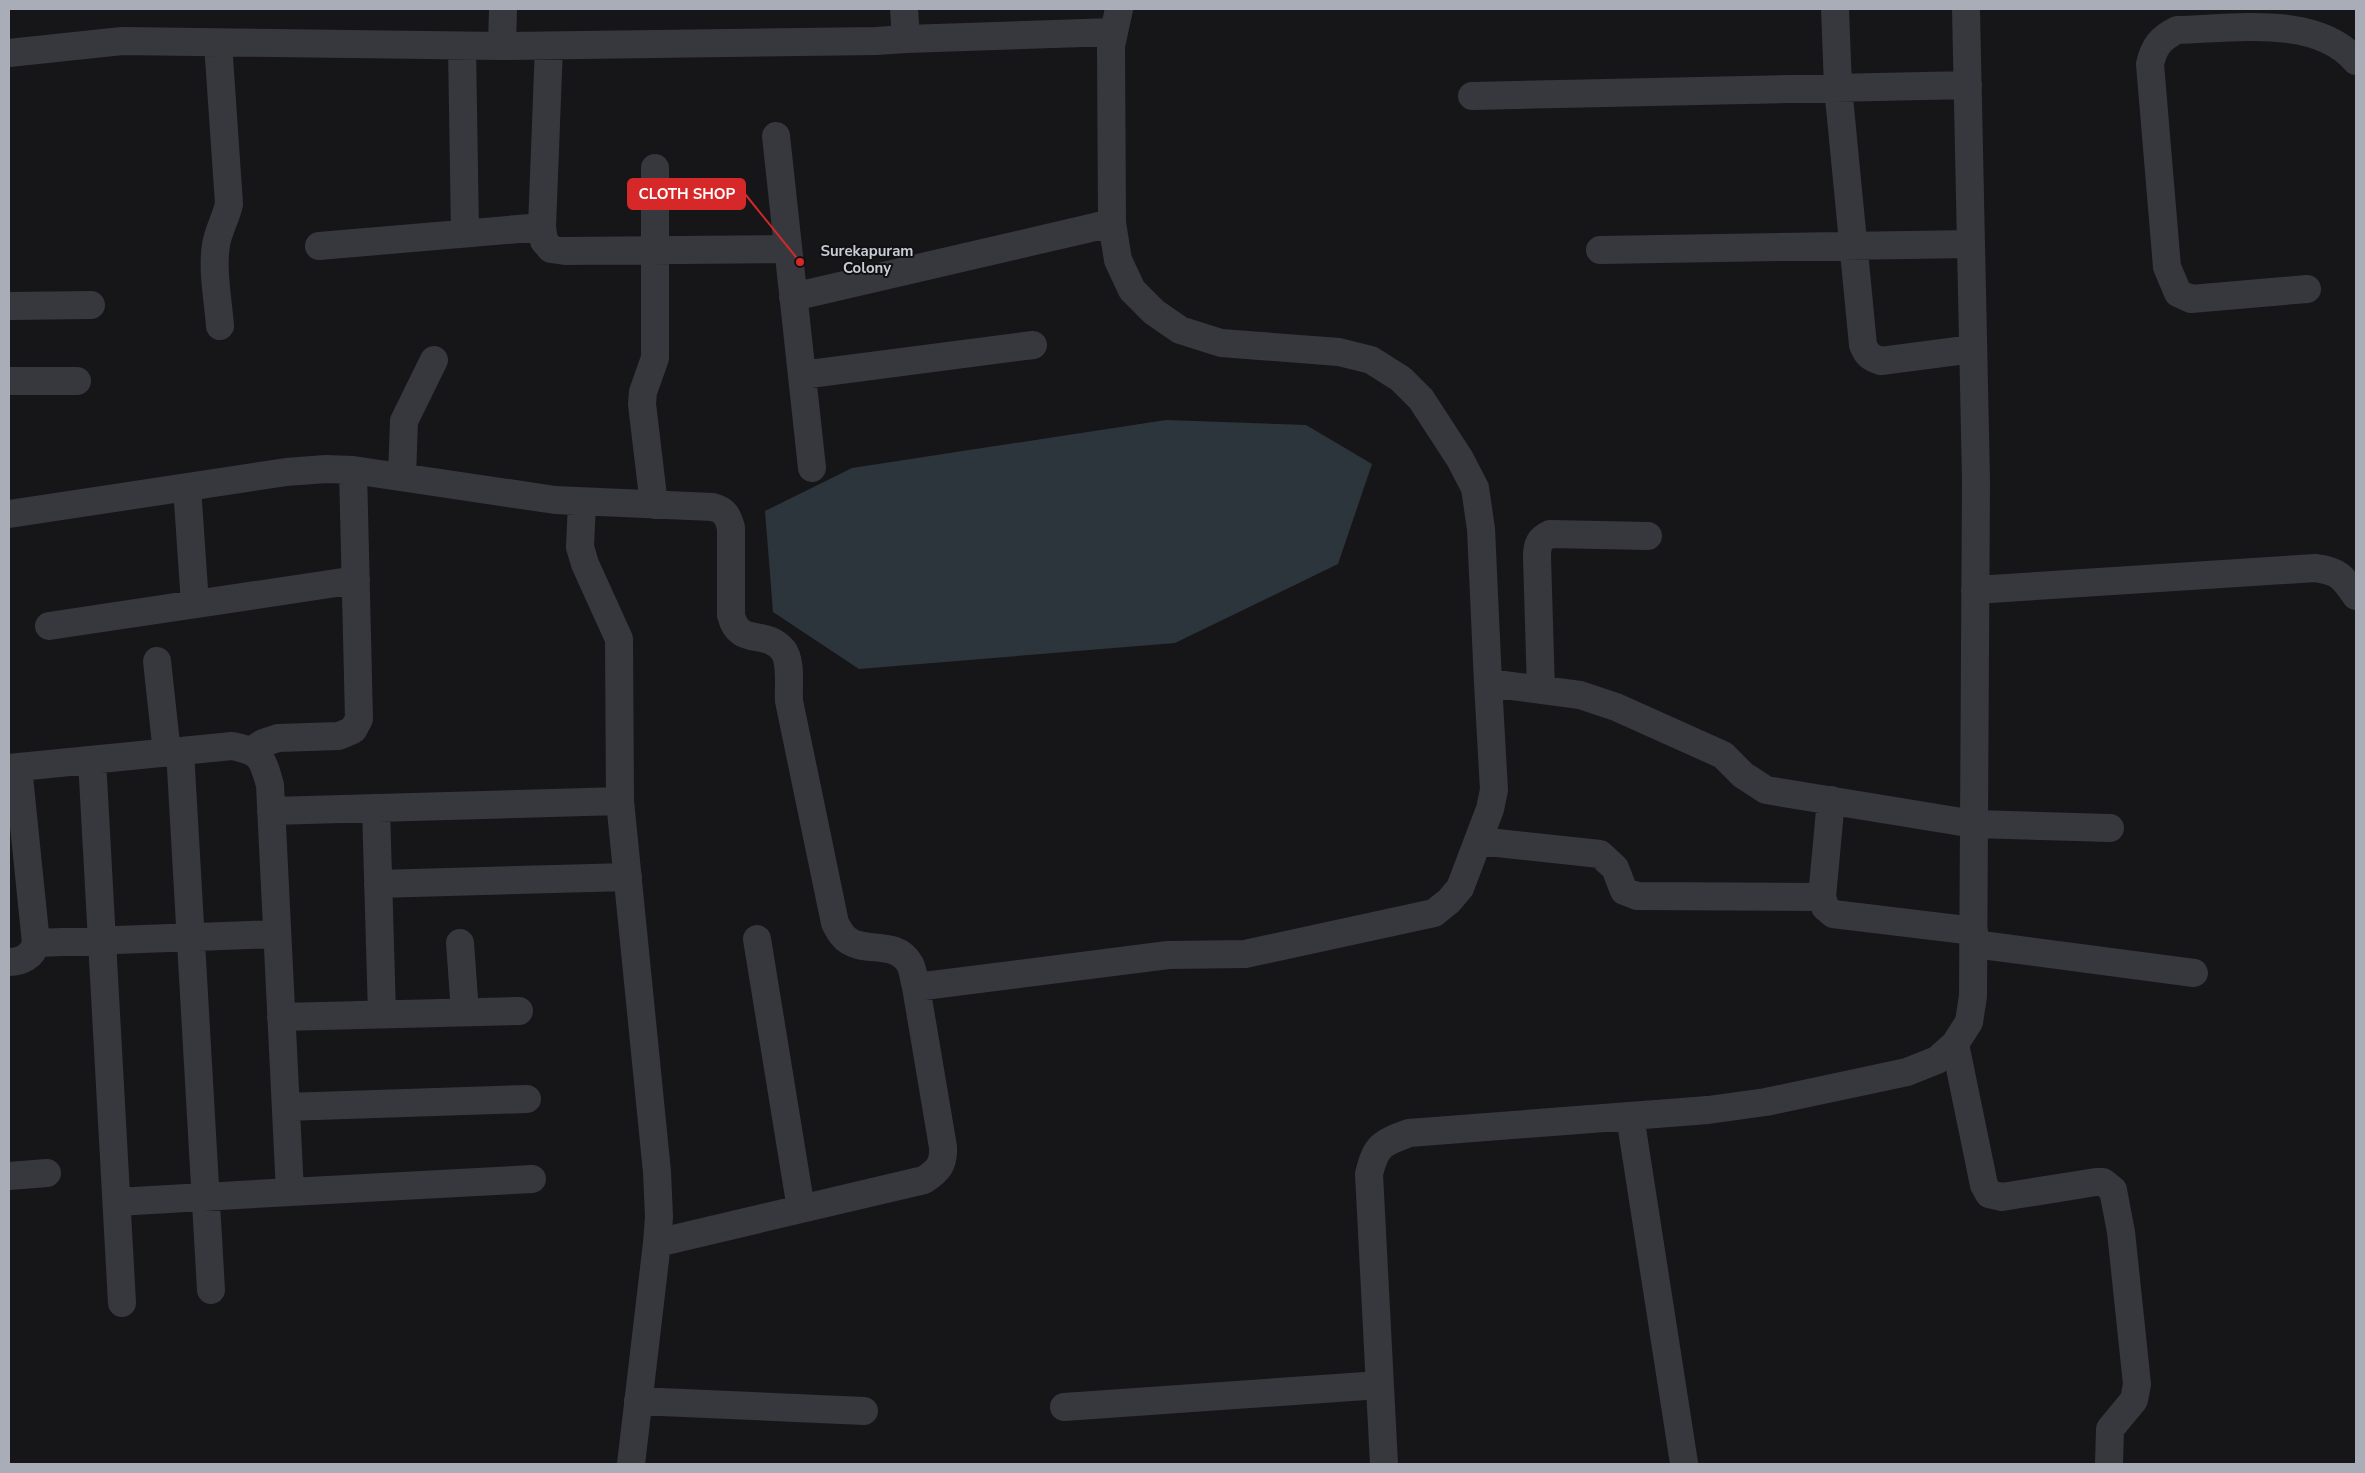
<svg xmlns="http://www.w3.org/2000/svg" width="2365" height="1473" font-family="'Nunito Sans',sans-serif">
  <style>
    .water { fill: #2c353c }
    .lines { fill: none; stroke-linecap: round; stroke-linejoin: round }
    .minor { stroke: #37383d; stroke-width: 28 }
    .labels { text-anchor: middle; dominant-baseline: central; stroke-width: 4; stroke-linejoin: round; paint-order: stroke }
    .neighbourhood-label { font-size: 15px; font-weight: bold; fill: #c9ccd4; stroke: #111113 }
    .leader { fill: none; stroke: #d62828; stroke-width: 2 }
    .callout-dot { fill: #d62828; stroke: #111113; stroke-width: 2 }
    .callout { fill: #d62828; stroke: #d62828; stroke-width: 2 }
    .callout-label { font-size: 15px; text-anchor: middle; font-weight: bold; fill: #fff }
  </style>
  <rect width="100%" height="100%" fill="#161618"/>
  <path class="water" d="M1166 420 1306 425 1372 464 1338 564 1175 643 859 669 773 612 765 511 852 468Z"/>
  <g class="lines">
    <path class="minor" d="M1119 9 1111 46 1112 223 1118 260 1132 290 1154 312 1180 330 1221 343 1339 352 1371 360 1401 379 1421 399 1460 459 1475 488 1481 529 1488 683 1580 695 1616 707 1723 755 1743 775 1766 790 1974 824 2110 828
      M1835 9 1838 87 1863 345C1867 355 1871 358 1881 361L1973 349
      M906 39 1113 32
      M218 43 229 204C226 218 218 231 216 245 212 270 218 300 220 326
      M462 46 465 233
      M502 46 503 9
      M549 46 542 227 544 241 551 249 565 251 788 249
      M9 53 122 41 502 46 876 41 906 39 904 9
      M1472 96 1968 85
      M776 136 812 468
      M319 246 542 227
      M1600 250 1971 244
      M2307 289 2191 299 2178 293 2167 267 2150 64C2154 46 2161 38 2177 30 2231 29 2317 14 2356 61
      M793 297 1112 223
      M9 306 91 305
      M802 375 1033 345
      M9 381H77
      M402 477 404 421 434 360
      M187 487 195 604
      M582 503 580 547 585 564 619 639 620 801 657 1172 659 1217 657 1243 631 1464
      M654 505 642 404 643 392 655 358V168
      M9 514 286 472 326 469 353 470 555 500 712 507C725 510 728 516 731 528V615C739 648 765 628 783 650 792 662 788 686 789 701L835 923C839 930 842 937 849 941 868 953 896 940 910 964 913 970 914 980 916 987L1168 955 1245 954 1434 913 1449 901 1460 888 1490 809 1494 790 1488 683
      M1975 590 2315 568C2339 571 2343 577 2356 596
      M49 626 356 580
      M157 661 167 753
      M1541 690 1537 557C1537 545 1539 539 1550 534L1648 536
      M252 750 263 743 278 738 339 736 353 730 359 719 353 470
      M180 751 211 1290
      M92 760 122 1303
      M9 768 232 746C261 752 262 757 270 785L290 1192 532 1179
      M1831 800 1822 897 1825 907 1833 914 1974 931
      M376 808 382 1014
      M271 811 620 801
      M1479 841 1600 854 1615 868 1624 891 1637 896 1822 897
      M378 884 628 877
      M757 939 801 1209
      M36 943 277 934
      M460 943 465 1012
      M1974 944 2194 973
      M9 962C22 962 33 956 36 943L18 767
      M281 1017 519 1011
      M1955 1044 1984 1185 1989 1194 2002 1197 2096 1182H2103L2113 1190 2121 1232 2137 1384 2134 1400 2110 1429 2109 1464
      M286 1107 527 1099
      M1630 1116 1684 1463
      M9 1176 47 1173
      M117 1202 290 1192
      M657 1243 924 1180C938 1171 944 1164 943 1147L916 987
      M638 1401 864 1411
      M1064 1407 1380 1385
      M1384 1464 1369 1174C1376 1145 1382 1143 1409 1133L1708 1110 1766 1102 1907 1072 1937 1060 1955 1044 1969 1022 1973 996 1976 480 1966 9"/>
  </g>
  <g class="labels">
    <g class="neighbourhood-label">
      <text x="867" y="251">Surekapuram<tspan x="867" dy="17">Colony</tspan></text>
    </g>
  </g>
  <path class="leader" d="M800 262L745 194"/>
  <circle class="callout-dot" cx="800" cy="262" r="5"/>
  <rect class="callout" x="628" y="179" width="117" height="30" rx="5"/>
  <g class="callout-label">
    <text x="687" y="199">CLOTH SHOP</text>
  </g>
  <rect width="2365" height="1473" fill="none" stroke="#a8adb8" stroke-width="20"/>
</svg>
